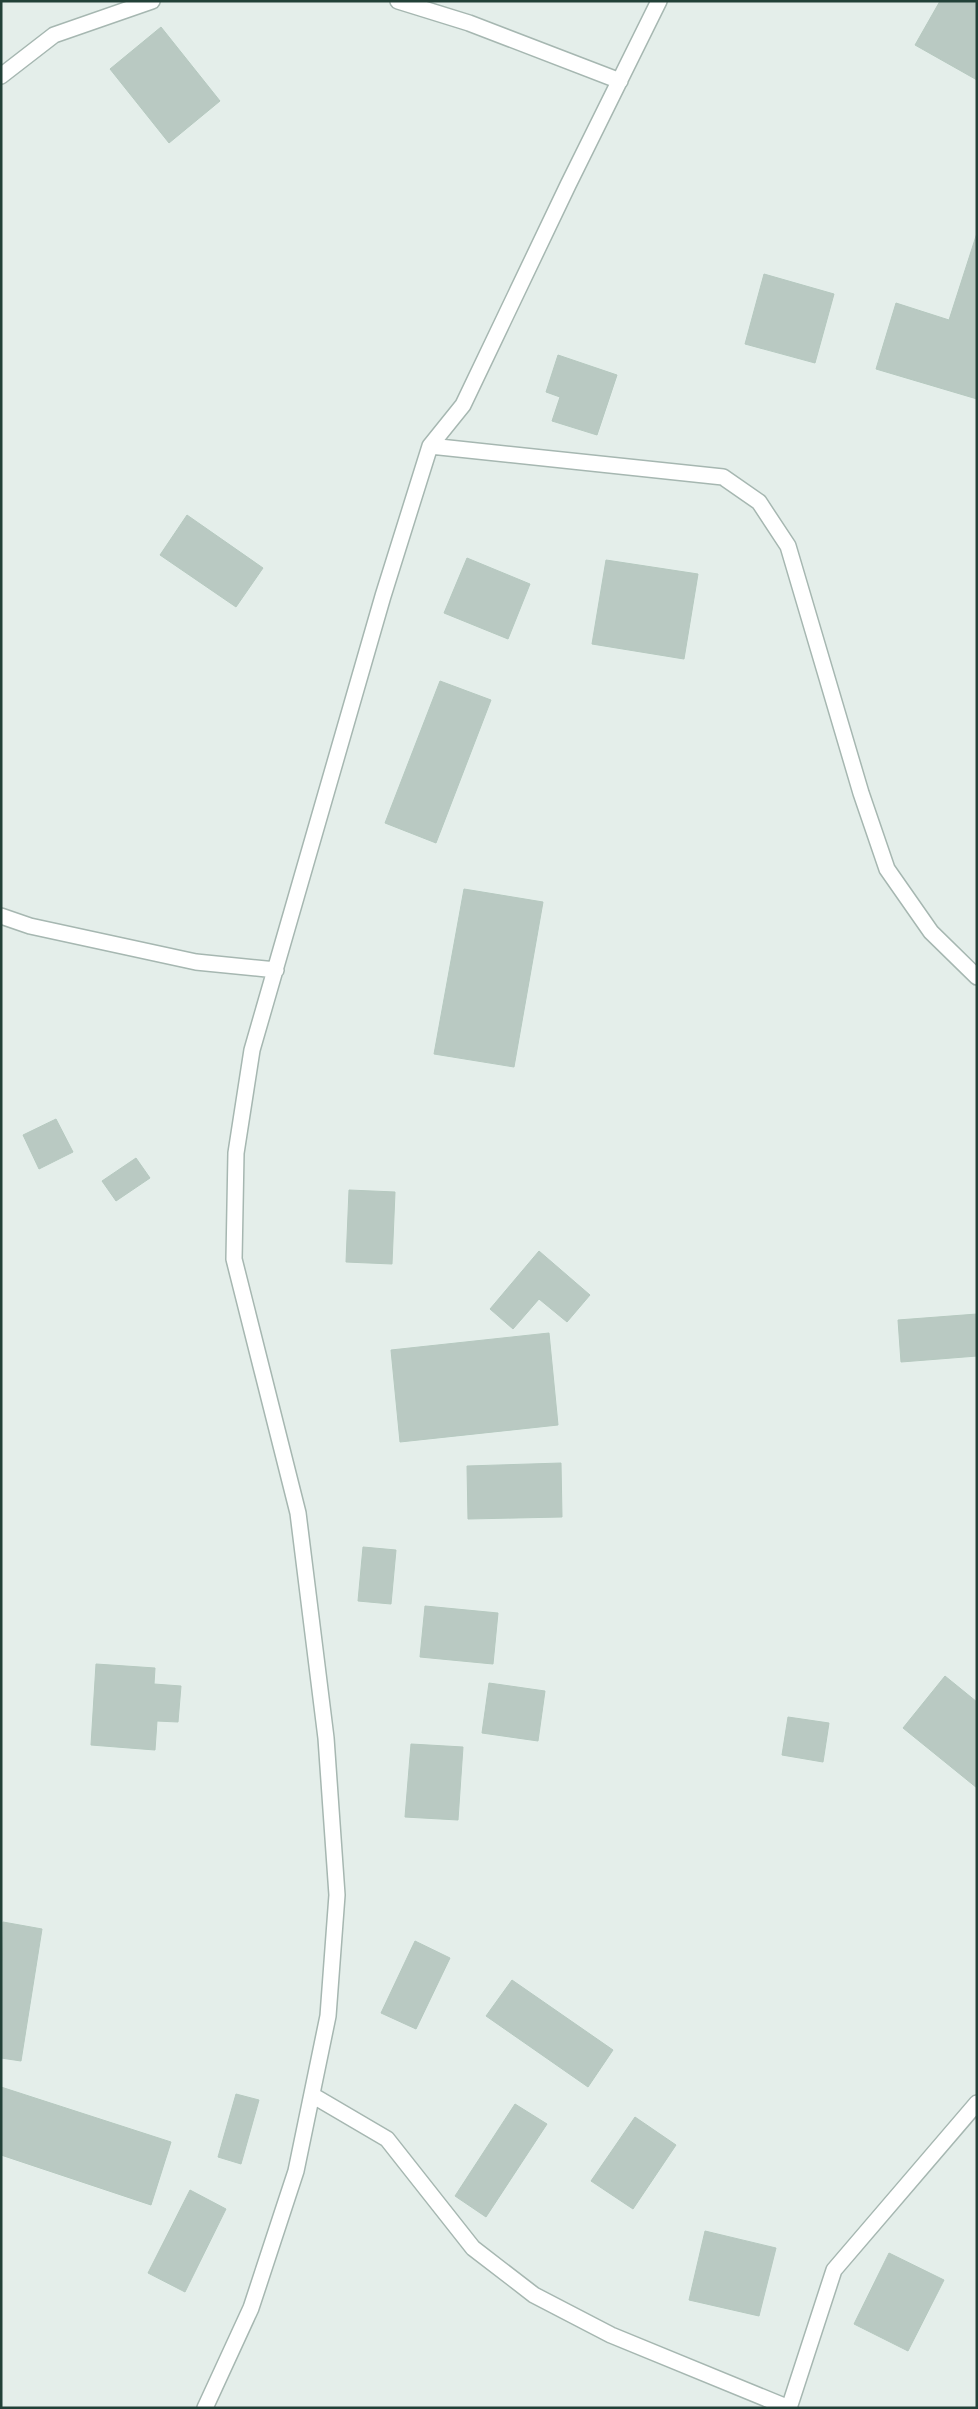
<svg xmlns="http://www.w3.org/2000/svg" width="978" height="2409" font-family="Raleway,sans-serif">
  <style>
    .building { fill: #b9c9c2; stroke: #b6c9c0 }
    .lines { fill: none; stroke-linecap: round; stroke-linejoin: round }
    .minor-casing { stroke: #a6b7b1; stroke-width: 18 }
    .minor { stroke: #fff; stroke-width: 15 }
  </style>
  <rect width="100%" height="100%" fill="#e4eeea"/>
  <path class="building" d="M940 1H977V80L915 45Z
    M161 27 220 101 169 143 110 69Z
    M977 233V399L876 369 896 303 949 320Z
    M764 274 834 294 815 363 745 344Z
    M558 355 617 375 597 435 552 421 560 397 546 392Z
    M187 515 263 568 236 607 160 555Z
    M467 558 530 584 508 639 444 613Z
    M606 560 698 574 684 659 592 644Z
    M440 681 491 700 436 843 385 823Z
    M464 889 543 902 514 1067 434 1054Z
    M56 1119 73 1152 39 1169 23 1135Z
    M136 1158 150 1178 116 1201 102 1181Z
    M349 1190 395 1192 392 1264 346 1262Z
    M539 1251 590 1295 567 1322 539 1299 513 1329 490 1309Z
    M977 1314V1356L901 1362 898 1320Z
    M549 1333 558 1425 400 1442 391 1350Z
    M561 1463 562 1517 468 1519 467 1466Z
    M363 1547 396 1550 391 1604 358 1601Z
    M425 1606 498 1613 493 1664 420 1657Z
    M96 1664 155 1668 154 1684 181 1686 178 1722 157 1721 155 1750 91 1745Z
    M945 1676 977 1702V1788L903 1728Z
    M489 1683 545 1691 538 1741 482 1733Z
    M788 1717 829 1723 823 1762 782 1755Z
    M411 1744 463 1747 458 1820 405 1817Z
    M3 1922 42 1929 21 2061 1 2058Z
    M415 1941 450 1958 416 2029 381 2013Z
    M512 1980 613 2050 588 2087 486 2016Z
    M1 2087 171 2142 151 2205 1 2155Z
    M236 2094 259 2100 241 2164 218 2157Z
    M515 2104 547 2124 486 2217 455 2196Z
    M635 2117 676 2145 633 2209 591 2181Z
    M190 2190 226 2209 185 2292 148 2273Z
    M705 2231 776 2248 759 2316 689 2300Z
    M889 2253 944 2280 908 2351 854 2324Z"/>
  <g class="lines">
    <defs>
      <path id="minor" d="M398 1 469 23 620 81
        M1 76 54 35 152 1
        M430 446 723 477 759 502 788 546 861 793 887 869 931 932 977 977
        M1 916 30 926 196 962 276 970
        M312 2095 387 2139 473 2248 534 2295 611 2335 789 2408
        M205 2408 251 2308 296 2171 328 2016 337 1895 326 1738 298 1513 234 1259 236 1153 252 1050 383 596 430 446 463 405 568 185 659 1
        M789 2408 834 2270 977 2103"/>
    </defs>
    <use href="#minor" class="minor-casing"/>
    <use href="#minor" class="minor"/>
  </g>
  <rect width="978" height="2409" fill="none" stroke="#224138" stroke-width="5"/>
</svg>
